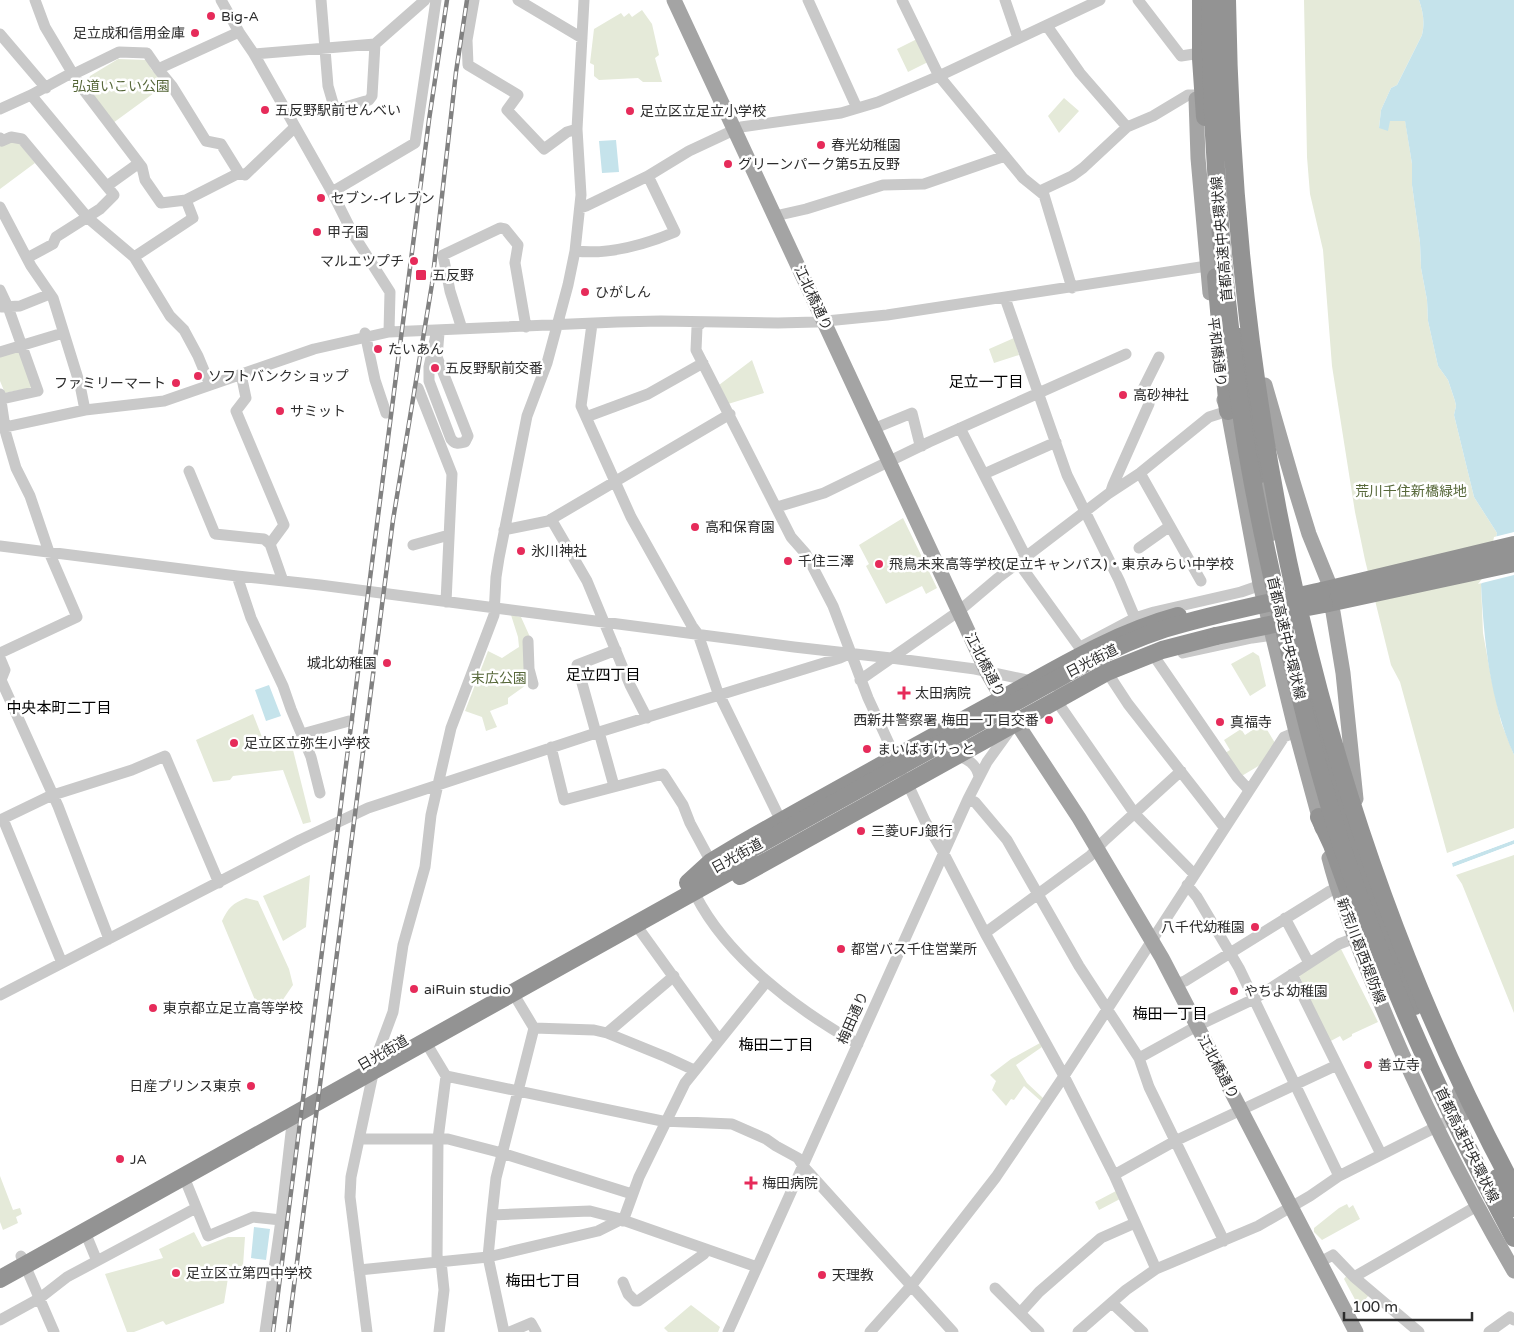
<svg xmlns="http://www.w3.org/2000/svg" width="1514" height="1332" font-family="'Varela Round','Noto Sans JP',sans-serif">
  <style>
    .green { fill: #e5ead9 }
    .water { fill: #c5e3eb }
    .pier { fill: #fff }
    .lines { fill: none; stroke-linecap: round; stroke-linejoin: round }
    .minor { stroke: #c9c9c9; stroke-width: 11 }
    .major { stroke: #a4a4a4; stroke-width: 15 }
    .highway { stroke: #939393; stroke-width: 18 }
    .rail-casing { stroke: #818181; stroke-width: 4.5 }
    .rail { stroke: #fff; stroke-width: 2.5; stroke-dasharray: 8; stroke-linecap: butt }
    .highway-bridge { stroke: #939393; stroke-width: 18 }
    .poi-dot { fill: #e62b5a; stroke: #fff; stroke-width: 2 }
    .labels { text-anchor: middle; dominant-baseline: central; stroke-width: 5; stroke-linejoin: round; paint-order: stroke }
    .poi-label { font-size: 14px; fill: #2c2c2c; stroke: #fff; text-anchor: start }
    .park-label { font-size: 14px; fill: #57683a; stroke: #fff }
    .street-label { font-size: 14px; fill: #2c2c2c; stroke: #fff }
    .neighbourhood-label { font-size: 15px; fill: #000; stroke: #fff }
  </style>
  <rect width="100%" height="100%" fill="#fff"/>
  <path class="green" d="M1304 0H1419C1423 12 1425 22 1422 35L1397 85 1391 88 1381 110 1379 128 1390 121 1405 120 1412 164V185L1420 243 1421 268 1427 300 1428 321 1438 366 1448 380 1455 401 1456 406 1454 415 1474 497 1497 533 1489 573 1481 584 1483 633 1491 677 1501 722 1514 755V828L1447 853 1400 682 1391 665 1365 560 1355 512 1332 366 1323 250 1310 194 1307 157Z
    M642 10 652 24 659 55 655 58 662 82H643L638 78 599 80 594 76V65L590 63 594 29 621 13 624 17 629 13 632 17Z
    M919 38 930 61 908 72 897 49Z
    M118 59 147 60 151 69 165 85 113 123 87 85 90 76Z
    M1064 98 1079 111 1059 133 1048 116Z
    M12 141 19 143 35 163 0 189V143Z
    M1014 338 1019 355 994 363 989 349Z
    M19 349 34 387 5 393 0 381V355Z
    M752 360 764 393 728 404 719 385Z
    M903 518 937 588 926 594 922 586 886 604 866 566 869 564 859 545Z
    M511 615 521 617 530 637 529 683 508 698V704L490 711 497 727 486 731 482 717 465 711 488 651 502 658 519 647 518 637Z
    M1253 652 1259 656 1266 686 1250 696 1231 664Z
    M253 714 267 750 291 742 311 822 303 824 283 770 233 776 230 780 213 782 196 740Z
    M1263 723 1275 743 1260 765 1240 777 1225 753 1230 750 1224 740 1241 729 1245 735Z
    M1514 855V1013L1462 884 1456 875Z
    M310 875 306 927 283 941 263 896Z
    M246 898 258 901 289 969 293 985 282 1001 268 1005 255 1000 222 921C228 908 233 903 246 898Z
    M1340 947 1378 1022 1352 1034V1036L1343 1041 1340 1036 1329 1042 1298 973Z
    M1040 1043 1042 1047 1016 1065 1027 1083 1044 1099 1042 1102 1024 1086 1014 1100 1011 1099 1006 1106 992 1090 996 1081 990 1075 1011 1059Z
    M0 1176 13 1210 20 1208 22 1214 16 1217 18 1223 3 1230 0 1222Z
    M1116 1191 1120 1199 1099 1210 1095 1202Z
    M1347 1204 1349 1208 1353 1205 1360 1219 1322 1240 1314 1232V1228L1339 1208Z
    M194 1232 202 1247 228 1237H245L243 1266H236L235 1278H228L224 1303 166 1325 163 1321 134 1332H127L105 1274 163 1258 159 1249Z
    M1347 1275 1369 1295 1359 1307 1344 1279Z
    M691 1305 720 1327 718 1332H668L664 1328Z"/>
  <path class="water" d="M1419 0H1514V755C1490 701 1484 642 1481 584L1489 573 1497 533 1474 497 1454 415 1456 406 1455 401 1448 380 1438 366 1428 321 1427 300 1421 268 1420 243 1412 185V164L1405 121H1390L1388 131 1379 128 1381 110 1391 88 1397 85 1422 35C1425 22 1423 12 1419 0Z
    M616 140 619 172 602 173 599 141Z
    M269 685 281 716 266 721 255 690Z
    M1514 840V844L1453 867 1452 863Z
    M254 1227 270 1229 266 1260 251 1258Z"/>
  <path class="pier" d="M1514 532V575L1478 584 1487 572 1494 537Z
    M1514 838V840L1452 863 1451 861Z
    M1514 844V847L1454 869 1453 867Z"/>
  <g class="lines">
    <path class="minor" d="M35 0 45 27 79 84 142 167 145 180 161 203 186 200 239 173 245 175 295 127
      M221 0 239 32 254 54 332 192 353 234 390 292 389 332
      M321 0 328 86 335 110 369 100 372 96 375 44
      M474 0 467 40 468 65 518 95 507 110 544 149 567 132 577 129
      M518 0 582 38
      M808 0 857 108
      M902 0 939 76 1023 178 1044 195 1072 288
      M1005 0 1018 38
      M1138 0 1181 56 1194 54
      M1047 26 1080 73 1127 127
      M0 34 46 88
      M254 54 375 44 425 0
      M158 69 172 86 206 141 221 144 239 173
      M0 109 31 95 66 76 74 74 119 52 147 53 158 69 239 32
      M0 138 2 141 11 137 22 139 88 218 134 257 170 316 184 330 198 356 210 385
      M107 186 139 163
      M1040 191 1072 176 1083 168 1127 127 1153 116 1188 95H1196
      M332 192 415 143 436 0
      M0 207 31 266 53 298 80 385 85 410
      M580 208 586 206 648 176 689 151 734 130 741 127 841 113 878 102 939 76 1100 0
      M775 216 806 209 883 185 924 184 1005 156
      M575 251C609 255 644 245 675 232L648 176
      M134 257 193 218 186 200
      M27 258 53 244 56 237 100 209 114 195 31 95
      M0 290 8 307 38 391 2 399
      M1005 298 1067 475 1119 580 1135 618
      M2 307 20 306 50 294
      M701 323 697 327 696 350 791 537 806 554 833 606 868 698 898 763
      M592 324 581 406 631 517 692 626 698 634 717 690 781 821
      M462 329 450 291 443 255 500 228 505 229 518 245 515 263 526 327
      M437 330 439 333 437 357 468 436 465 442C458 444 455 444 451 439L429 381V367Z
      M365 333 375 380 386 413
      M0 352 63 333
      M241 374 246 398 236 411 284 525 270 544
      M418 388 452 474 446 602
      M1141 393 1159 357
      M0 394 6 434 16 468 30 496 49 552 77 617 0 653
      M586 417 648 394 703 363
      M0 428 85 410 164 401 314 349 389 332 617 322 661 321 778 323 816 322 887 315 1207 266
      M960 428 1026 557
      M873 429 912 413 919 441 922 446
      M189 471 215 534 264 539 270 544 283 581
      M1140 473 1201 581
      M984 474 1056 442
      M1111 491 1113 485 1149 404
      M777 507 824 493 929 442 1126 354
      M551 519 587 581 630 685 647 718
      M504 530 548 521 730 414
      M413 545 449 535
      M0 546 237 576 320 585 794 647 891 658 975 669 1065 688 1077 687
      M1139 548 1170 526
      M1018 562 1080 648
      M237 576 251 618 283 686 291 709 311 757 320 793
      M528 641 529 669 533 684
      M1084 645 1135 618 1154 612 1241 592 1267 583
      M1183 653 1252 638 1280 634
      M0 658 5 670 1 680 58 806 109 939
      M1156 659 1237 777 1249 790
      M1107 672 1128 704 1224 827
      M860 680 959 611 998 578 1108 494 1140 473 1209 417 1228 411
      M1056 700 1135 814 1194 874
      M599 732 614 786
      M596 733 577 665 616 650
      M302 734 349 721
      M551 747 564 800 663 774 683 805 690 823 711 862
      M955 756C967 757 977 765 979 777
      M905 778 925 821 943 852 985 933 1064 1076 1114 1175 1156 1269
      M968 799 975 802 1007 840 1079 966 1139 1058 1149 1087 1224 1241
      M3 819 62 963
      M0 820 50 796 132 770 165 756 219 883
      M1187 885 1197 897 1239 968 1339 1176
      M696 896C728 958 797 1010 858 1044
      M1285 918 1309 963
      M636 925 719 1040
      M985 933 1090 856 1104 841 1181 771
      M1292 974 1381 1154
      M1176 984 1185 981 1330 891 1337 888
      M0 995 300 840 368 808 596 733 840 658 849 654
      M534 1028 594 1030 607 1033 666 1057 694 1070
      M607 1033 674 976
      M425 1041 446 1076 662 1121 732 1124 766 1139 776 1146 798 1158 803 1166 953 1332
      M1139 1058 1197 1026 1254 999 1339 944 1355 938
      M360 1139H448L502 1153 632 1194
      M1114 1175 1175 1141 1337 1065
      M184 1177 208 1236 253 1217 281 1220
      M492 1215 590 1211 617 1218 757 1267
      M623 1221 639 1177 685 1083 767 981
      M85 1232 97 1261
      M21 1256 54 1332
      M437 1261 438 1139 446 1076
      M1320 1262 1333 1255 1354 1277 1419 1332
      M359 1270 488 1257 598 1231 620 1220
      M1354 1277 1477 1206
      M623 1282 628 1294 635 1301H638L704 1254 706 1249
      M995 1288 1039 1332
      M1112 1303 1143 1332
      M1020 1313 1039 1292 1101 1238 1135 1223
      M0 1320 40 1298 67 1277 196 1208
      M265 1332 281 1220 293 1115
      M367 1332 350 1197 351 1177 377 1055 393 1012 403 945 425 867 431 815 451 728 494 615 496 577 499 558 527 416 547 363 568 285 575 251 581 195 577 129 584 0
      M439 1332 444 1290 441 1261
      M504 1332 488 1257 492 1215 496 1178 534 1028 513 993
      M510 1332 531 1323 536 1332
      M728 1332 968 799 987 762 1010 730
      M870 1332 911 1286 996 1177 1064 1076 1284 737 1296 732
      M1078 1332 1126 1290 1156 1269 1258 1226 1310 1196 1339 1176 1458 1116
      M1489 1332 1510 1317 1514 1320"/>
    <path class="major" d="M674 0 987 672 1016 722 1079 818 1162 958 1356 1332
      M1196 99 1198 158 1210 293
      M1265 385 1293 482 1309 534 1328 581
      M1224 400 1228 411 1260 584 1296 732 1322 828
      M1258 464 1271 534
      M1333 612 1343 673 1356 799
      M1329 858C1340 901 1356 942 1373 984 1412 1083 1460 1178 1514 1271
      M1458 1116 1467 1112V1110L1459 1093"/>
    <path class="highway" d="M1201 0V59L1205 117
      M1216 277 1228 411
      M1240 337 1260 474
      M1322 591 1514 545
      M1324 604 1514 563
      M1295 645C1311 692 1322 740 1336 788 1358 862 1385 935 1415 1006
      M1319 817 1332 845 1355 909
      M740 876 1107 672 1162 650 1216 636
      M688 883 711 862 741 844C825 796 909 750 993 704 1053 671 1112 634 1178 616
      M0 1279 749 861"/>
    <defs>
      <path id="rail" d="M273 1332 429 120 447 0
        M288 1332 393 520 432 284 456 72 467 0"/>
    </defs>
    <use href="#rail" class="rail-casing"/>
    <use href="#rail" class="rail"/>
    <path class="highway-bridge" d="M1210 0C1211 143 1222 285 1243 426 1254 498 1270 570 1287 641 1307 727 1329 814 1359 896 1402 1014 1455 1127 1514 1238
      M1227 0C1233 410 1318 825 1514 1188
      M1287 611 1324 604
      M1216 636 1294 620
      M744 853 1093 659C1116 647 1140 637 1164 629 1216 613 1269 603 1322 591
      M1497 1178 1514 1208"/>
  </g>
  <g class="poi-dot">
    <circle cx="211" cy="16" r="5"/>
    <circle cx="195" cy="33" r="5"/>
    <circle cx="265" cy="110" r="5"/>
    <circle cx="630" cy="111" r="5"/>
    <circle cx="821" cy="145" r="5"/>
    <circle cx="728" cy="164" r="5"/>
    <circle cx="321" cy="198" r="5"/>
    <circle cx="317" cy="232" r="5"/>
    <circle cx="414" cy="261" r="5"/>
    <rect x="415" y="269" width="12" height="12" rx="2.5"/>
    <circle cx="585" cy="292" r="5"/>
    <circle cx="378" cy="349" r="5"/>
    <circle cx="435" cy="368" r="5"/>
    <circle cx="198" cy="376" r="5"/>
    <circle cx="176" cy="383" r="5"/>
    <circle cx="1123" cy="395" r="5"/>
    <circle cx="280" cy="411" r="5"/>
    <circle cx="695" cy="527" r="5"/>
    <circle cx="521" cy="551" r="5"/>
    <circle cx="788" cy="561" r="5"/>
    <circle cx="879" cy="564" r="5"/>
    <circle cx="387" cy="663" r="5"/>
    <path d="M901.5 685.5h5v5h5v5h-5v5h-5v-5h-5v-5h5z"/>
    <circle cx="1049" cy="720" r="5"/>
    <circle cx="1220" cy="722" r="5"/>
    <circle cx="234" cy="743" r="5"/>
    <circle cx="867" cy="749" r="5"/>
    <circle cx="861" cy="831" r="5"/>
    <circle cx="1255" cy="927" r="5"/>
    <circle cx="841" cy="949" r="5"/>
    <circle cx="414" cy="989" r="5"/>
    <circle cx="1234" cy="991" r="5"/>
    <circle cx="153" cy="1008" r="5"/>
    <circle cx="1368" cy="1065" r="5"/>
    <circle cx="251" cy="1086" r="5"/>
    <circle cx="120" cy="1159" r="5"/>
    <path d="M748.5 1175.5h5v5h5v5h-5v5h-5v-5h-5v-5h5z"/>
    <circle cx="176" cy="1273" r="5"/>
    <circle cx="822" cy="1275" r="5"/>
  </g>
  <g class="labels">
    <g class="poi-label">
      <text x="221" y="16">Big-A</text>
      <text x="185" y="33" text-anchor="end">足立成和信用金庫</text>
      <text x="275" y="110">五反野駅前せんべい</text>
      <text x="640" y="111">足立区立足立小学校</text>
      <text x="831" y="145">春光幼稚園</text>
      <text x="738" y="164">グリーンパーク第5五反野</text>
      <text x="331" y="198">セブン-イレブン</text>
      <text x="327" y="232">甲子園</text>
      <text x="404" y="261" text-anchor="end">マルエツプチ</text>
      <text x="432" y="275">五反野</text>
      <text x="595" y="292">ひがしん</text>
      <text x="388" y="349">たいあん</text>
      <text x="445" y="368">五反野駅前交番</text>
      <text x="208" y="376">ソフトバンクショップ</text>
      <text x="166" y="383" text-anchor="end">ファミリーマート</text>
      <text x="1133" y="395">高砂神社</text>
      <text x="290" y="411">サミット</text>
      <text x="705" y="527">高和保育園</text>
      <text x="531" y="551">氷川神社</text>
      <text x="798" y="561">千住三澤</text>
      <text x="889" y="564">飛鳥未来高等学校(足立キャンパス)・東京みらい中学校</text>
      <text x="377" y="663" text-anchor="end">城北幼稚園</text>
      <text x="915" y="693">太田病院</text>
      <text x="1039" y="720" text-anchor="end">西新井警察署 梅田一丁目交番</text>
      <text x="1230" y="722">真福寺</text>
      <text x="244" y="743">足立区立弥生小学校</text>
      <text x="877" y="749">まいばすけっと</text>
      <text x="871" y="831">三菱UFJ銀行</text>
      <text x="1245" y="927" text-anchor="end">八千代幼稚園</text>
      <text x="851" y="949">都営バス千住営業所</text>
      <text x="424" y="989">aiRuin studio</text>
      <text x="1244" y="991">やちよ幼稚園</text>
      <text x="163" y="1008">東京都立足立高等学校</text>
      <text x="1378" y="1065">善立寺</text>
      <text x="241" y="1086" text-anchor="end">日産プリンス東京</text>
      <text x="130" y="1159">JA</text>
      <text x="762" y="1183">梅田病院</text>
      <text x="186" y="1273">足立区立第四中学校</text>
      <text x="832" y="1275">天理教</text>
    </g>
    <g class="park-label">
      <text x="121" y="86">弘道いこい公園</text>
      <text x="1411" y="491">荒川千住新橋緑地</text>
      <text x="499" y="678">末広公園</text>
    </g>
    <g class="street-label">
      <text transform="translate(1222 239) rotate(-95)">首都高速中央環状線</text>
      <text transform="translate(813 298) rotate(65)">江北橋通り</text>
      <text transform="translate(1217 352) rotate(83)">平和橋通り</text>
      <text transform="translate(1286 638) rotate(77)">首都高速中央環状線</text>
      <text transform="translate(1092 661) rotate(-27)">日光街道</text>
      <text transform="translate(985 665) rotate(63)">江北橋通り</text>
      <text transform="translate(737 856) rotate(-29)">日光街道</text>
      <text transform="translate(1361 951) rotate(69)">新荒川葛西堤防線</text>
      <text transform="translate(853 1018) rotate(-66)">梅田通り</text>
      <text transform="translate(383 1053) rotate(-30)">日光街道</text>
      <text transform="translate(1218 1067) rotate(62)">江北橋通り</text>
      <text transform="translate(1467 1145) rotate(64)">首都高速中央環状線</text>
    </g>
    <g class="neighbourhood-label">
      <text x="986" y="382">足立一丁目</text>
      <text x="603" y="675">足立四丁目</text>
      <text x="59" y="708">中央本町二丁目</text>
      <text x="1170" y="1014">梅田一丁目</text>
      <text x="776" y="1045">梅田二丁目</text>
      <text x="543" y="1281">梅田七丁目</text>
    </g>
  </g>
  <path d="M1344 1312v8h128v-8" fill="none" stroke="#2c2c2c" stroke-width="2.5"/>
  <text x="1352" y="1312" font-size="15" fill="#2c2c2c" stroke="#ffffff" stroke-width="4" paint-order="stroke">100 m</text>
</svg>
